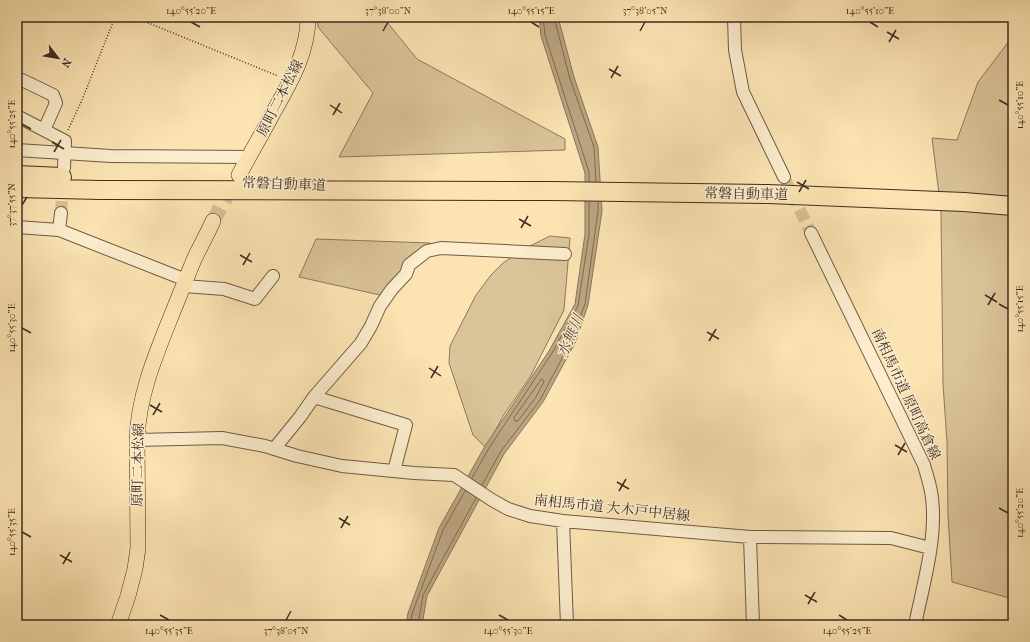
<svg xmlns="http://www.w3.org/2000/svg" width="1030" height="642" font-family="'IM FELL French Canon','Noto Serif JP',serif">
  <style>
    .green { fill: #dbc499; stroke: #8e785d }
    .water { fill: #bba581; stroke: #8a755b }
    .lines { fill: none; stroke-linecap: round; stroke-linejoin: round }
    .shore { stroke: #7e6951; stroke-width: 1 }
    .minor-tunnel { stroke: #d6bf95; stroke-width: 12; stroke-dasharray: 12 6; stroke-linecap: butt }
    .major-tunnel { stroke: #d6bf95; stroke-width: 15; stroke-dasharray: 15 8; stroke-linecap: butt }
    .minor-casing { stroke: #6f5a45; stroke-width: 14 }
    .major-casing { stroke: #402d21; stroke-width: 16 }
    .highway-casing { stroke: #402d21; stroke-width: 20 }
    .path { stroke: #402d21; stroke-width: 1.5; stroke-dasharray: 1 2; stroke-linecap: butt }
    .minor { stroke: #fcedcd; stroke-width: 12 }
    .major { stroke: #fbe3b2; stroke-width: 15 }
    .highway { stroke: #fbe3b2; stroke-width: 18 }
    .ticks { fill: none; stroke: #402d21; stroke-width: 1.5 }
    .labels { text-anchor: middle; dominant-baseline: central; stroke-width: 3; stroke-linejoin: round; paint-order: stroke }
    .street-label { font-size: 14px; fill: #402d21; stroke: #fcedcd }
    .water-label { font-size: 15px; font-style: italic; fill: #5f4b39; stroke: #fcedcd }
    .neatline { fill: none; stroke: #402d21; stroke-width: 1.5 }
    .ticks-label { font-size: 10px; text-anchor: middle; fill: #402d21 }
  </style>
  <rect width="100%" height="100%" fill="#fbe3b2"/>
  <filter id="stains"><feTurbulence type="fractalNoise" baseFrequency=".005" numOctaves="4"/><feColorMatrix values="0 0 0 0 .2 0 0 0 0 .09 0 0 0 0 .02 0 0 0 .5 -.17"/></filter>
  <radialGradient id="worn" r=".72"><stop offset=".6" stop-color="#630" stop-opacity="0"/><stop offset="1" stop-color="#630" stop-opacity=".3"/></radialGradient>
  <path class="green" d="M317 17H383L417 59 565 139V150L339 157 373 93 318 27Z
    M1013 36V599L952 582 948 515 947 442 943 384 941 210 932 138 957 140 978 82Z
    M550 236 570 238 564 310 530 377 503 416 486 448 473 435 449 363 450 346 476 295 491 275 503 263 524 249Z
    M316 239 430 243 393 279 380 295 299 277Z"/>
  <path class="water" d="M539 17H558L574 77 598 147 602 211 588 305 575 343 543 402 504 454 427 596 422 625H406L408 613 439 528 485 446 549 351 575 304 585 234V173L541 36Z"/>
  <g class="lines">
    <path class="shore" d="M543 17 545 35 589 172V182
      M554 17 570 79 594 147 596 182
      M542 379 544 382 536 397 518 421H515L514 418Z
      M472 478 489 448 552 353 578 306 589 234V202
      M482 485 501 451 540 400 571 341 585 304 598 211V202
      M410 625 412 614 443 530 465 491
      M418 625 423 595 476 498"/>
    <path class="minor-tunnel" d="M784 177 811 233
      M61 213 63 183"/>
    <path class="major-tunnel" d="M213 221 235 181"/>
    <defs>
      <path id="minor" d="M734 17 735 50 743 92 784 177
        M17 80H22L53 95 56 103 44 130
        M17 116 65 141 64 168
        M17 150 111 156 249 157
        M17 227 59 230 186 280
        M59 230 61 213
        M811 233 924 465C927 476 931 487 932 498 937 539 923 585 915 625
        M184 286 224 289 255 299 273 276
        M314 397 406 425 394 471
        M137 440 222 438 265 446 297 456 342 466 414 473 454 475 492 500 508 509 530 516 563 521 750 537 891 538 930 548
        M274 449 300 417 314 397 361 343 371 326 380 306 392 289 406 274 409 265 427 251 441 248 565 254
        M563 521 567 625
        M750 537 753 625"/>
      <path id="major" d="M239 175C250 154 262 134 273 113 290 83 308 53 308 17
        M118 625 128 596 135 569 138 548 137 440C138 396 156 354 172 314 179 297 186 279 193 262 199 248 207 235 213 221"/>
      <path id="highway" d="M17 175 62 177
        M17 188 100 190 551 191 768 194 964 202 1013 206"/>
    </defs>
    <use href="#minor" class="minor-casing"/>
    <use href="#major" class="major-casing"/>
    <use href="#highway" class="highway-casing"/>
    <path class="path" d="M134 17 278 76
      M68 130 82 100 115 17"/>
    <use href="#minor" class="minor"/>
    <use href="#major" class="major"/>
    <use href="#highway" class="highway"/>
  </g>
  <path class="ticks" d="M191 22 200 27M531 22 539 27M870 22 878 27M383 31 388 22M640 31 645 22M887 32 899 39M889 42 896 30M609 69 621 76M611 78 618 66M999 100 1008 105M330 105 342 113M333 115 340 103M22 124 31 129M52 142 64 149M54 152 61 140M797 182 809 189M799 192 806 180M22 205 27 197M519 219 531 226M521 228 528 216M240 255 252 262M243 265 250 253M985 295 997 302M999 304 1008 309M988 305 995 293M22 328 31 333M707 332 719 339M709 341 716 329M429 368 441 376M431 378 438 366M150 405 162 412M153 415 160 403M895 445 907 452M898 455 905 443M617 482 629 489M619 491 626 479M999 508 1008 513M339 518 350 525M341 528 348 516M22 532 31 537M60 555 72 562M63 564 70 552M805 595 817 602M808 604 815 592M160 615 169 620M499 615 508 620M839 615 847 620M286 620 291 611"/>
  <g class="labels">
    <g class="street-label">
      <text transform="translate(280 98) rotate(-63)">原町二本松線</text>
      <text transform="translate(284 184) rotate(2)">常磐自動車道</text>
      <text transform="translate(746 194) rotate(1)">常磐自動車道</text>
      <text transform="translate(906 394) rotate(65)">南相馬市道 原町高倉線</text>
      <text transform="translate(138 465) rotate(-89)">原町二本松線</text>
      <text transform="translate(612 508) rotate(6)">南相馬市道 大木戸中居線</text>
    </g>
    <g class="water-label">
      <text transform="translate(570 336) rotate(-66)">水無川</text>
    </g>
  </g>
  <rect width="1030" height="642" fill="none" stroke="#fbe3b2" stroke-width="44"/>
  <g transform="translate(58 58) rotate(121)" stroke="#fcedcd" stroke-width="3" paint-order="stroke">
  <path d="M0-3L7 15L0 10L-7 15Z" fill="#402d21"/>
  <text y="-6" font-size="11" font-weight="bold" text-anchor="middle" fill="#402d21">N</text>
  </g>
  <rect x="22" y="22" width="986" height="598" class="neatline"/>
  <g class="ticks-label">
    <text x="191" y="14">140°55'20"E</text>
    <text x="388" y="14">37°38'00"N</text>
    <text x="531" y="14">140°55'15"E</text>
    <text x="645" y="14">37°38'05"N</text>
    <text x="870" y="14">140°55'10"E</text>
    <text transform="translate(1019 105) rotate(-90)" y="4">140°55'10"E</text>
    <text transform="translate(11 124) rotate(-90)" y="4">140°55'25"E</text>
    <text transform="translate(11 205) rotate(-90)" y="4">37°37'55"N</text>
    <text transform="translate(1019 309) rotate(-90)" y="4">140°55'15"E</text>
    <text transform="translate(11 328) rotate(-90)" y="4">140°55'30"E</text>
    <text transform="translate(1019 513) rotate(-90)" y="4">140°55'20"E</text>
    <text transform="translate(11 532) rotate(-90)" y="4">140°55'35"E</text>
    <text x="169" y="634">140°55'35"E</text>
    <text x="286" y="634">37°38'05"N</text>
    <text x="508" y="634">140°55'30"E</text>
    <text x="847" y="634">140°55'25"E</text>
  </g>
  <rect width="100%" height="100%" filter="url(#stains)"/>
  <rect width="100%" height="100%" fill="url(#worn)"/>
</svg>
